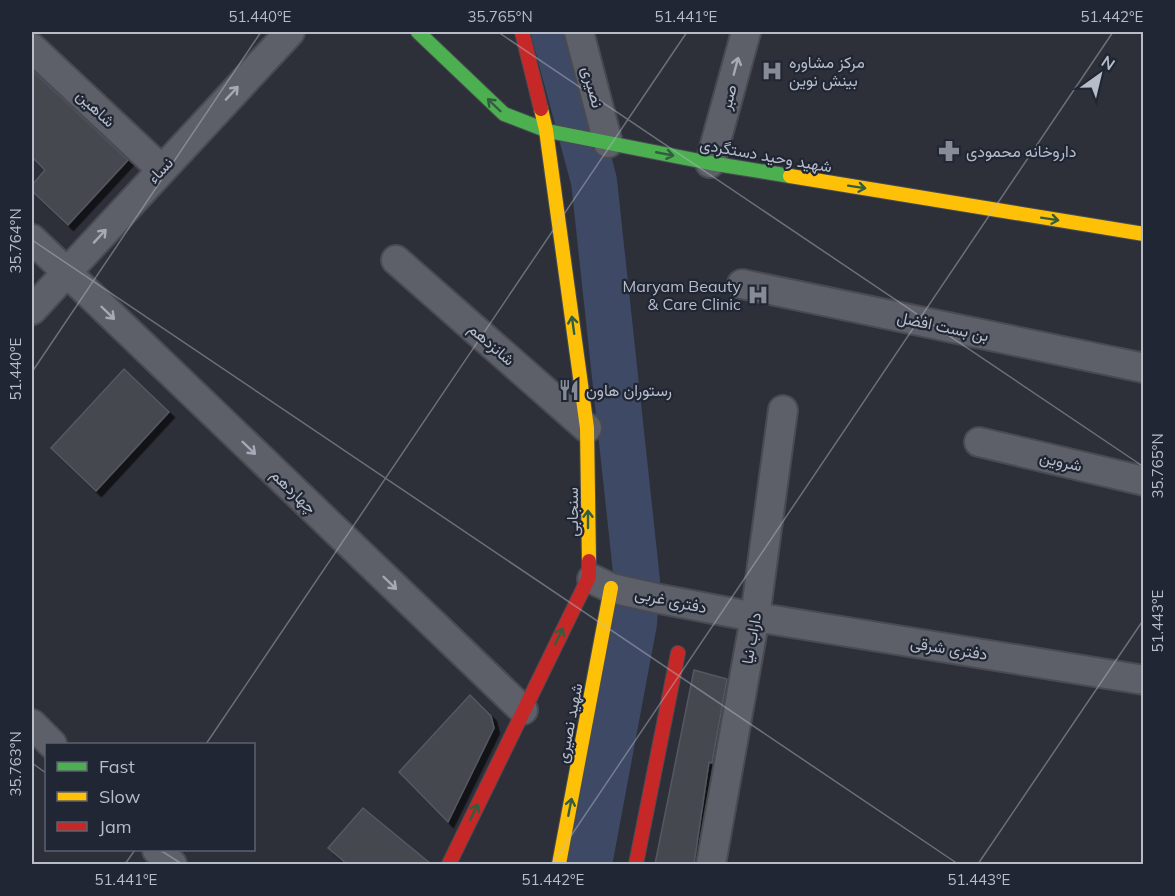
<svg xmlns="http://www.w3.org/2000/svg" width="1175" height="896" font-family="Mulish,Vazirmatn,sans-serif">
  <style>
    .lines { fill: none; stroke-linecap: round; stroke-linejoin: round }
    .river { stroke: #3d4965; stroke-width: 46 }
    .building { fill: #454850; stroke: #545861; stroke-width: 1.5; filter: url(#shadow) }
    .street-casing { stroke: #494b52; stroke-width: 32 }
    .fast-casing { stroke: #494b52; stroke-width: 16 }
    .slow-casing { stroke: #494b52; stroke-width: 16 }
    .jam-casing { stroke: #494b52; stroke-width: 16 }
    .street { stroke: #5d6068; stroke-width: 28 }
    .fast { stroke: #4caf50; stroke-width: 14 }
    .slow { stroke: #ffc107; stroke-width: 14 }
    .jam { stroke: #c62828; stroke-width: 14 }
    .oneway { stroke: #a5aab6 }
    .oneway2 { stroke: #325d3f }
    .ticks { fill: none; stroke: #b7bcc9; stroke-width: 1.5; stroke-opacity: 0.45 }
    .labels { text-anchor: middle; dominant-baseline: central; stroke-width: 4.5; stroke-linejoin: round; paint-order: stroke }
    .poi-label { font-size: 16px; fill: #b7bcc9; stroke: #202634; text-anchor: start }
    .street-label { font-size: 16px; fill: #b7bcc9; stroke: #202634 }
    .neatline { fill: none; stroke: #b7bcc9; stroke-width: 2 }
    .ticks-label { font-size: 15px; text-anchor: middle; fill: #b7bcc9 }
  </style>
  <defs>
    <filter id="shadow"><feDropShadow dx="5.5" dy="5.5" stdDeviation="0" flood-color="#0009"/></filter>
  </defs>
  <rect width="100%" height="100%" fill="#2d3039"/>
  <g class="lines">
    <path class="river" d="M554 32 594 181 637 581 634 623 589 864"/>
  </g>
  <path class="building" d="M32 70 128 160 68 225 32 191V185L45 170 32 157Z
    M124 369 169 412 96 491 51 448Z
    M694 670 727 679 712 763 709 762 694 864H655Z
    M470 695 491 716 494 728 448 822 399 772Z
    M363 808 431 864H347L328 848Z"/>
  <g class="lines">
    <defs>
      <path id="street" d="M579 32 608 143
        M32 48 161 169
        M710 163 746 32
        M32 239 523 710
        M396 260 587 428
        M742 284 1144 368
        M32 310 290 32
        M979 442 1144 481
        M592 579 611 588 660 599 755 617 1144 680
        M32 724 52 744
        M157 850 172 864
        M711 864 755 617 783 410"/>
      <path id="fast" d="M418 32 504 114 548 131 710 163 790 176"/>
      <path id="slow" d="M541 109 546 130 587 428 589 561
        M790 176 1144 234
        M559 864 611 588"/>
      <path id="jam" d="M522 32 541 109
        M449 864 589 577V561
        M636 864 678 653"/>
    </defs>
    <use href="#street" class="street-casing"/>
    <use href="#fast" class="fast-casing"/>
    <use href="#slow" class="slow-casing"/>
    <use href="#jam" class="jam-casing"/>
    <use href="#street" class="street"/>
    <use href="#fast" class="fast"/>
    <use href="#slow" class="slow"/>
    <use href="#jam" class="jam"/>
  </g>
  <defs><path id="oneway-shaft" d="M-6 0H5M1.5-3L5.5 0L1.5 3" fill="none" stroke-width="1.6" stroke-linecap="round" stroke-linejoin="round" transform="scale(1.5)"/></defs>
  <g class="oneway">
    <use href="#oneway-shaft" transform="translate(736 66) rotate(-75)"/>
    <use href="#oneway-shaft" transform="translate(232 93) rotate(-47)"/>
    <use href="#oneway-shaft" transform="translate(100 236) rotate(-47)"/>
    <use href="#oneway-shaft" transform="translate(108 313) rotate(44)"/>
    <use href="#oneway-shaft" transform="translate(249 448) rotate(44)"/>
    <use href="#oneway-shaft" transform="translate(390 583) rotate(44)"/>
  </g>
  <g class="oneway2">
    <use href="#oneway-shaft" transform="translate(494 105) rotate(-136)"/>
    <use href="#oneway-shaft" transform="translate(665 154) rotate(11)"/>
    <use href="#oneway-shaft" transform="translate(857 187) rotate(9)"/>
    <use href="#oneway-shaft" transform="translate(1050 219) rotate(9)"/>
    <use href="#oneway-shaft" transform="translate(573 325) rotate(-98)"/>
    <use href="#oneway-shaft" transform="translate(588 519) rotate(-90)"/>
    <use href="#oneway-shaft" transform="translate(559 636) rotate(-64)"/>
    <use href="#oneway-shaft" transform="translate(570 807) rotate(-79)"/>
    <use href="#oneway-shaft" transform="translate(474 812) rotate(-64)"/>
  </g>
  <path class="ticks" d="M498 32 1144 467M32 240 958 864M32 372 261 32M206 744 687 32M32 763 46 773M160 850 182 864M125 864 135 850M552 864 1113 32M978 864 1144 619"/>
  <defs>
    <symbol id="hospital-bare" viewBox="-9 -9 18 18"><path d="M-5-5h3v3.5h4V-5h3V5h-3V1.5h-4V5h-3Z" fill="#878b97" stroke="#202634" stroke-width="2.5" paint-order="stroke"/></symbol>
    <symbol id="pharmacy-bare" viewBox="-9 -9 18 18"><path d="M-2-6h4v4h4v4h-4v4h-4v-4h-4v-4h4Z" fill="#878b97" stroke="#202634" stroke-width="2.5" paint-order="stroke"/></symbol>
    <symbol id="restaurant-bare" viewBox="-9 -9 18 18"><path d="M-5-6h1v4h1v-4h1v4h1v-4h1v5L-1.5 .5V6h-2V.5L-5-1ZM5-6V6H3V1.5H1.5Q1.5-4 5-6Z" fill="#878b97" stroke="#202634" stroke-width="2.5" paint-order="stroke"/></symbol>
  </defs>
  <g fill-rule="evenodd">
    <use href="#hospital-bare" x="757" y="56" width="30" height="30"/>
    <use href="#pharmacy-bare" x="934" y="136" width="30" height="30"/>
    <use href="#hospital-bare" x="743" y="280" width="30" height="30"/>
    <use href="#restaurant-bare" x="554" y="375" width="30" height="30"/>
  </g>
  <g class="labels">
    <g class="poi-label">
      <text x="789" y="62">مرکز مشاوره<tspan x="789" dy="18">بینش نوین</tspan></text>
      <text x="966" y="151">داروخانه محمودی</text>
      <text x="741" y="286" text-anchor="end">Maryam Beauty<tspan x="741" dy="18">&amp; Care Clinic</tspan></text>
      <text x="586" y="390">رستوران هاون</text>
    </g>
    <g class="street-label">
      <text transform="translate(593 87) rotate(75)">نصیری</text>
      <text transform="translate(728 97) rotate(-75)">صبر</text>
      <text transform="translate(96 108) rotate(43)">شاهین</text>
      <text transform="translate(766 155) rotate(10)">شهید وحید دستگردی</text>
      <text transform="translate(160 170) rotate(-47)">نساء</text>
      <text transform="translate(943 326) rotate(12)">بن بست افضل</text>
      <text transform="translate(492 344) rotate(41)">شانزدهم</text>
      <text transform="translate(1061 461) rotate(13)">شروین</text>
      <text transform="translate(294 491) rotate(44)">چهاردهم</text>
      <text transform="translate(572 512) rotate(-90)">سنجابی</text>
      <text transform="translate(671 600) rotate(12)">دفتری غربی</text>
      <text transform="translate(751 638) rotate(-80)">داراب نیا</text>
      <text transform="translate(949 648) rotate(9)">دفتری شرقی</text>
      <text transform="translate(569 723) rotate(-79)">شهید نصیری</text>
    </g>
  </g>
  <rect width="1175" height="896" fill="none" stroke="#202634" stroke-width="66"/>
  <rect x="45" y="743" width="210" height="108" fill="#202634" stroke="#5c6270" stroke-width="1.5"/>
  <rect x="57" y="762" width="30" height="9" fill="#4caf50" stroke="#5c6270" stroke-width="1.5"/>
  <text x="99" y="773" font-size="18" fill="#b7bcc9">Fast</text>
  <rect x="57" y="792" width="30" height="9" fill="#ffc107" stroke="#5c6270" stroke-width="1.5"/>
  <text x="99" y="803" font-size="18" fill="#b7bcc9">Slow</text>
  <rect x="57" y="822" width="30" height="9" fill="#c62828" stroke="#5c6270" stroke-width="1.5"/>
  <text x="99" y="833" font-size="18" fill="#b7bcc9">Jam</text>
  <g transform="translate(1100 75) rotate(34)" stroke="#202634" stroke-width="4.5" paint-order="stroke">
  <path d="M0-4.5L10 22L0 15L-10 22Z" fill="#b7bcc9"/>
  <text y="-9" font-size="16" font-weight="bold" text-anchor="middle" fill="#b7bcc9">N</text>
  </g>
  <rect x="33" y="33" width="1109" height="830" class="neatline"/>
  <g class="ticks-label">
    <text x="260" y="22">51.440°E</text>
    <text x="500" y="22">35.765°N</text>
    <text x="686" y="22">51.441°E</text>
    <text x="1112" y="22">51.442°E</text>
    <text transform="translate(16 241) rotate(-90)" y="5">35.764°N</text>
    <text transform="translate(16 369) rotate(-90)" y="5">51.440°E</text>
    <text transform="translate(1158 466) rotate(-90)" y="5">35.765°N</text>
    <text transform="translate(1158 621) rotate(-90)" y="5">51.443°E</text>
    <text transform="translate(16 764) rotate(-90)" y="5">35.763°N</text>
    <text x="126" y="885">51.441°E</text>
    <text x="553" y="885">51.442°E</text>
    <text x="979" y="885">51.443°E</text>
  </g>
</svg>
